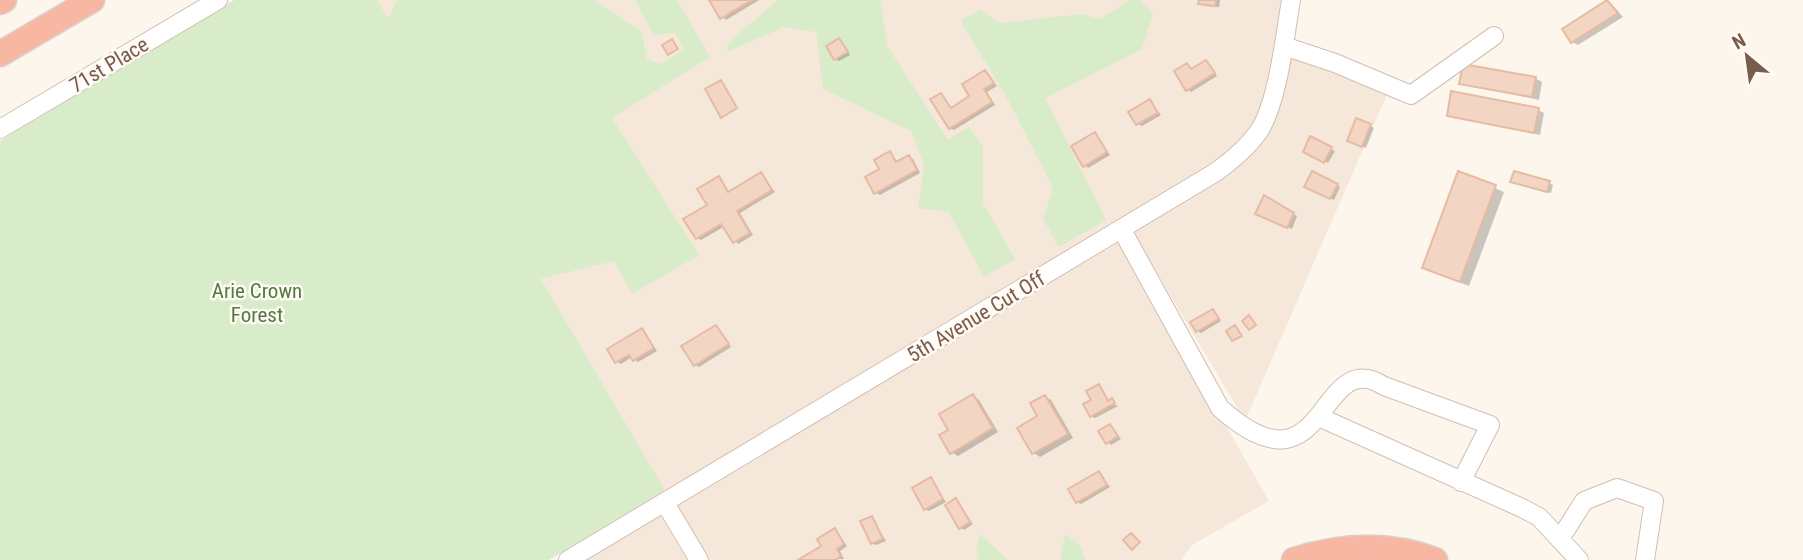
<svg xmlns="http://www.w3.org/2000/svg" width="1803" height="560" font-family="'Roboto Condensed',sans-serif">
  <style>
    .residential { fill: #f5e8da }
    .green { fill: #d8ecc9 }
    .shadow { fill: #0003 }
    .building { fill: #f3d5c3; stroke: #e6bba3; stroke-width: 2 }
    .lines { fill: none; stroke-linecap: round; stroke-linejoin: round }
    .minor-casing { stroke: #d1beb0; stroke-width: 20 }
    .highway-casing { stroke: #dad1cd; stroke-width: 27 }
    .minor { stroke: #fff; stroke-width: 18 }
    .highway { stroke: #f7b7a3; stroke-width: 24 }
    .labels { text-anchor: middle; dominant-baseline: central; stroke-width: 5; stroke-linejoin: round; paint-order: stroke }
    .street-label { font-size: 21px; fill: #7a5c4d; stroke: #fffaf3 }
    .park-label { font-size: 21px; fill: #537a41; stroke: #fffaf3 }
  </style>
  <rect width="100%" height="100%" fill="#fdf6ec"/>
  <path class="residential" d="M377 0H1283L1275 47 1388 92 1245 421 1125 219 665 490Z
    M1121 241 1269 501 1192 545 1181 560H705L672 506Z
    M659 513 687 560H580Z"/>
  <path class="green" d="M234 0H377L388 18 397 0H595L642 32 647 59 661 64 683 49 676 33 654 35 635 0H677L710 57 612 118 699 255 632 294 614 261 541 279 665 490 549 560H0V141Z
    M778 0H880L888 47 948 140 969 127 983 147V203L1015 259 984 277 949 212 918 208 924 165 911 131 823 89 816 32 784 27 727 52 728 43Z
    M1130 0H1140L1153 13 1142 49 1045 98 1106 220 1059 247 1043 219 1053 188 1008 100 960 20 981 10 1000 23 1082 14 1100 19Z
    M980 534 1007 559V560H979L976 548Z
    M1065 534 1080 545 1085 560H1060Z"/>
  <path class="shadow" d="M711 0H759L726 20Z
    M1201 0H1220L1219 7 1204 6Z
    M1609 1 1623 17 1578 45 1572 42 1564 29Z
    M839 40 850 55 839 61 835 59Z
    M1206 62 1217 76 1191 92 1187 89V65L1193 70Z
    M985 72 997 86 987 92 995 105 954 130 950 128 941 95 953 109 971 97Z
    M1535 78 1542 82 1539 100 1461 83Z
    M1150 101 1161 115 1142 126 1138 124Z
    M1538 110 1544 113 1540 135 1449 115Z
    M1370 126 1374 128 1366 148 1353 143Z
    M1095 134 1110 155 1088 168 1085 165Z
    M1311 139 1335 151 1328 163 1305 151Z
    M890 153 898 162 909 157 913 159 920 173 880 195 876 193Z
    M1313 173 1340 187 1334 200 1306 186Z
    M1459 173 1504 192 1469 286 1424 268Z
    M761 174 775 192 740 213 753 235 738 244 725 226 701 240 697 238 719 178 730 193Z
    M1516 183H1549L1553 185 1551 193Z
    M1264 197 1297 216 1292 229 1261 215Z
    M1213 311 1221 321 1201 333 1197 330Z
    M716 327 731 347 699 367 695 365Z
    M642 330 657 351 638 362 632 357 621 364 617 362Z
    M1099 386 1110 402 1118 406 1095 418 1091 416Z
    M973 396 979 400 998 432 958 456 951 452V430Z
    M1045 397 1051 400 1073 438 1040 457 1034 453 1020 428 1039 417Z
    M1110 426 1121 439 1111 445 1107 442Z
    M1099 473 1110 487 1081 504 1077 502Z
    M931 479 946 502 929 511 925 509Z
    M956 500 973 524 964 530 960 527Z
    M872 518 886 541 876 545 872 543Z
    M835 530 847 546 840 551 844 559 801 560 824 546Z"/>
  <path class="building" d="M709 0H752L720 19Z
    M1199 0H1216L1215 6 1198 4Z
    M1607 0 1618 13 1571 43 1562 29Z
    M839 38 848 52 834 60 826 46Z
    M672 39 678 49 668 55 662 45Z
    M1206 60 1215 73 1186 91 1174 71 1187 63 1191 69Z
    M1463 64 1536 77 1532 97 1459 84Z
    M985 70 994 83 984 89 992 102 949 129 930 99 941 93 951 108 969 96 962 84Z
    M721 80 737 108 721 118 705 89Z
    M1451 91 1539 108 1534 133 1447 116Z
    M1150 99 1158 113 1136 125 1128 112Z
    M1356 118 1371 124 1362 147 1347 141Z
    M1095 132 1107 152 1083 167 1071 146Z
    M1310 136 1332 147 1324 163 1303 152Z
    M890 151 896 162 909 155 917 170 874 194 865 177 879 169 874 160Z
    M1312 171 1338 184 1330 199 1304 187Z
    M1458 171 1496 185 1460 282 1422 268Z
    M1514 171 1550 181 1547 192 1510 182Z
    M761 172 772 190 737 211 750 233 733 243 721 224 696 239 683 219 707 205 697 189 719 176 728 192Z
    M1264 195 1294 213 1287 228 1255 214Z
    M1213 309 1219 319 1196 332 1190 322Z
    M1249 315 1256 325 1249 330 1242 321Z
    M716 325 729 344 694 366 681 346Z
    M1235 325 1242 336 1232 341 1226 331Z
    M642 328 654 348 633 361 629 355 615 363 607 349Z
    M1099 384 1108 401 1112 398 1115 403 1090 417 1083 404 1091 400 1086 391Z
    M973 394 993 428 950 454 939 435 948 430 939 414Z
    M1045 395 1068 434 1032 454 1017 428 1037 416 1030 403Z
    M1110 424 1118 436 1106 444 1098 431Z
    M1099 471 1107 485 1076 503 1068 489Z
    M931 477 943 499 924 510 912 488Z
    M956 498 970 522 959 529 945 505Z
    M872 516 883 539 871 544 860 521Z
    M835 528 844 544 837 549 841 556 835 560H798L821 546 817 539Z
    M1131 533 1140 542 1132 550 1123 540Z"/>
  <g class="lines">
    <defs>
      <path id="minor" d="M1284 46 1335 63 1411 95 1494 36
        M0 129 218 0
        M1122 230 1220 408C1328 505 1317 343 1384 386L1490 425 1461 482
        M1319 417 1522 508 1539 517 1579 560
        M665 503 699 560
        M1560 539 1584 501 1617 488 1654 501 1645 560
        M568 560 1216 172C1232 160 1247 148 1259 131 1278 102 1285 35 1291 0"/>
      <path id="highway" d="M0 2 4 0
        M0 54 92 0
        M1294 560C1341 545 1388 542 1435 560"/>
    </defs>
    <use href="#minor" class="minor-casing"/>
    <use href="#highway" class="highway-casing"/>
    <use href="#minor" class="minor"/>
    <use href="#highway" class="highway"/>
  </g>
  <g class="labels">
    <g class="street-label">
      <text transform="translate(109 65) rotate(-31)">71st Place</text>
      <text transform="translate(976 317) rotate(-31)">5th Avenue Cut Off</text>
    </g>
    <g class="park-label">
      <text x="257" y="291">Arie Crown<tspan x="257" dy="24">Forest</tspan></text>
    </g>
  </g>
  <g transform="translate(1747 56) rotate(331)" stroke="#fffaf3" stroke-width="5" paint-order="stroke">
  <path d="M0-5L12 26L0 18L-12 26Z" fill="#7a5c4d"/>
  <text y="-10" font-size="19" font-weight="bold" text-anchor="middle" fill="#7a5c4d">N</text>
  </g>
</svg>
